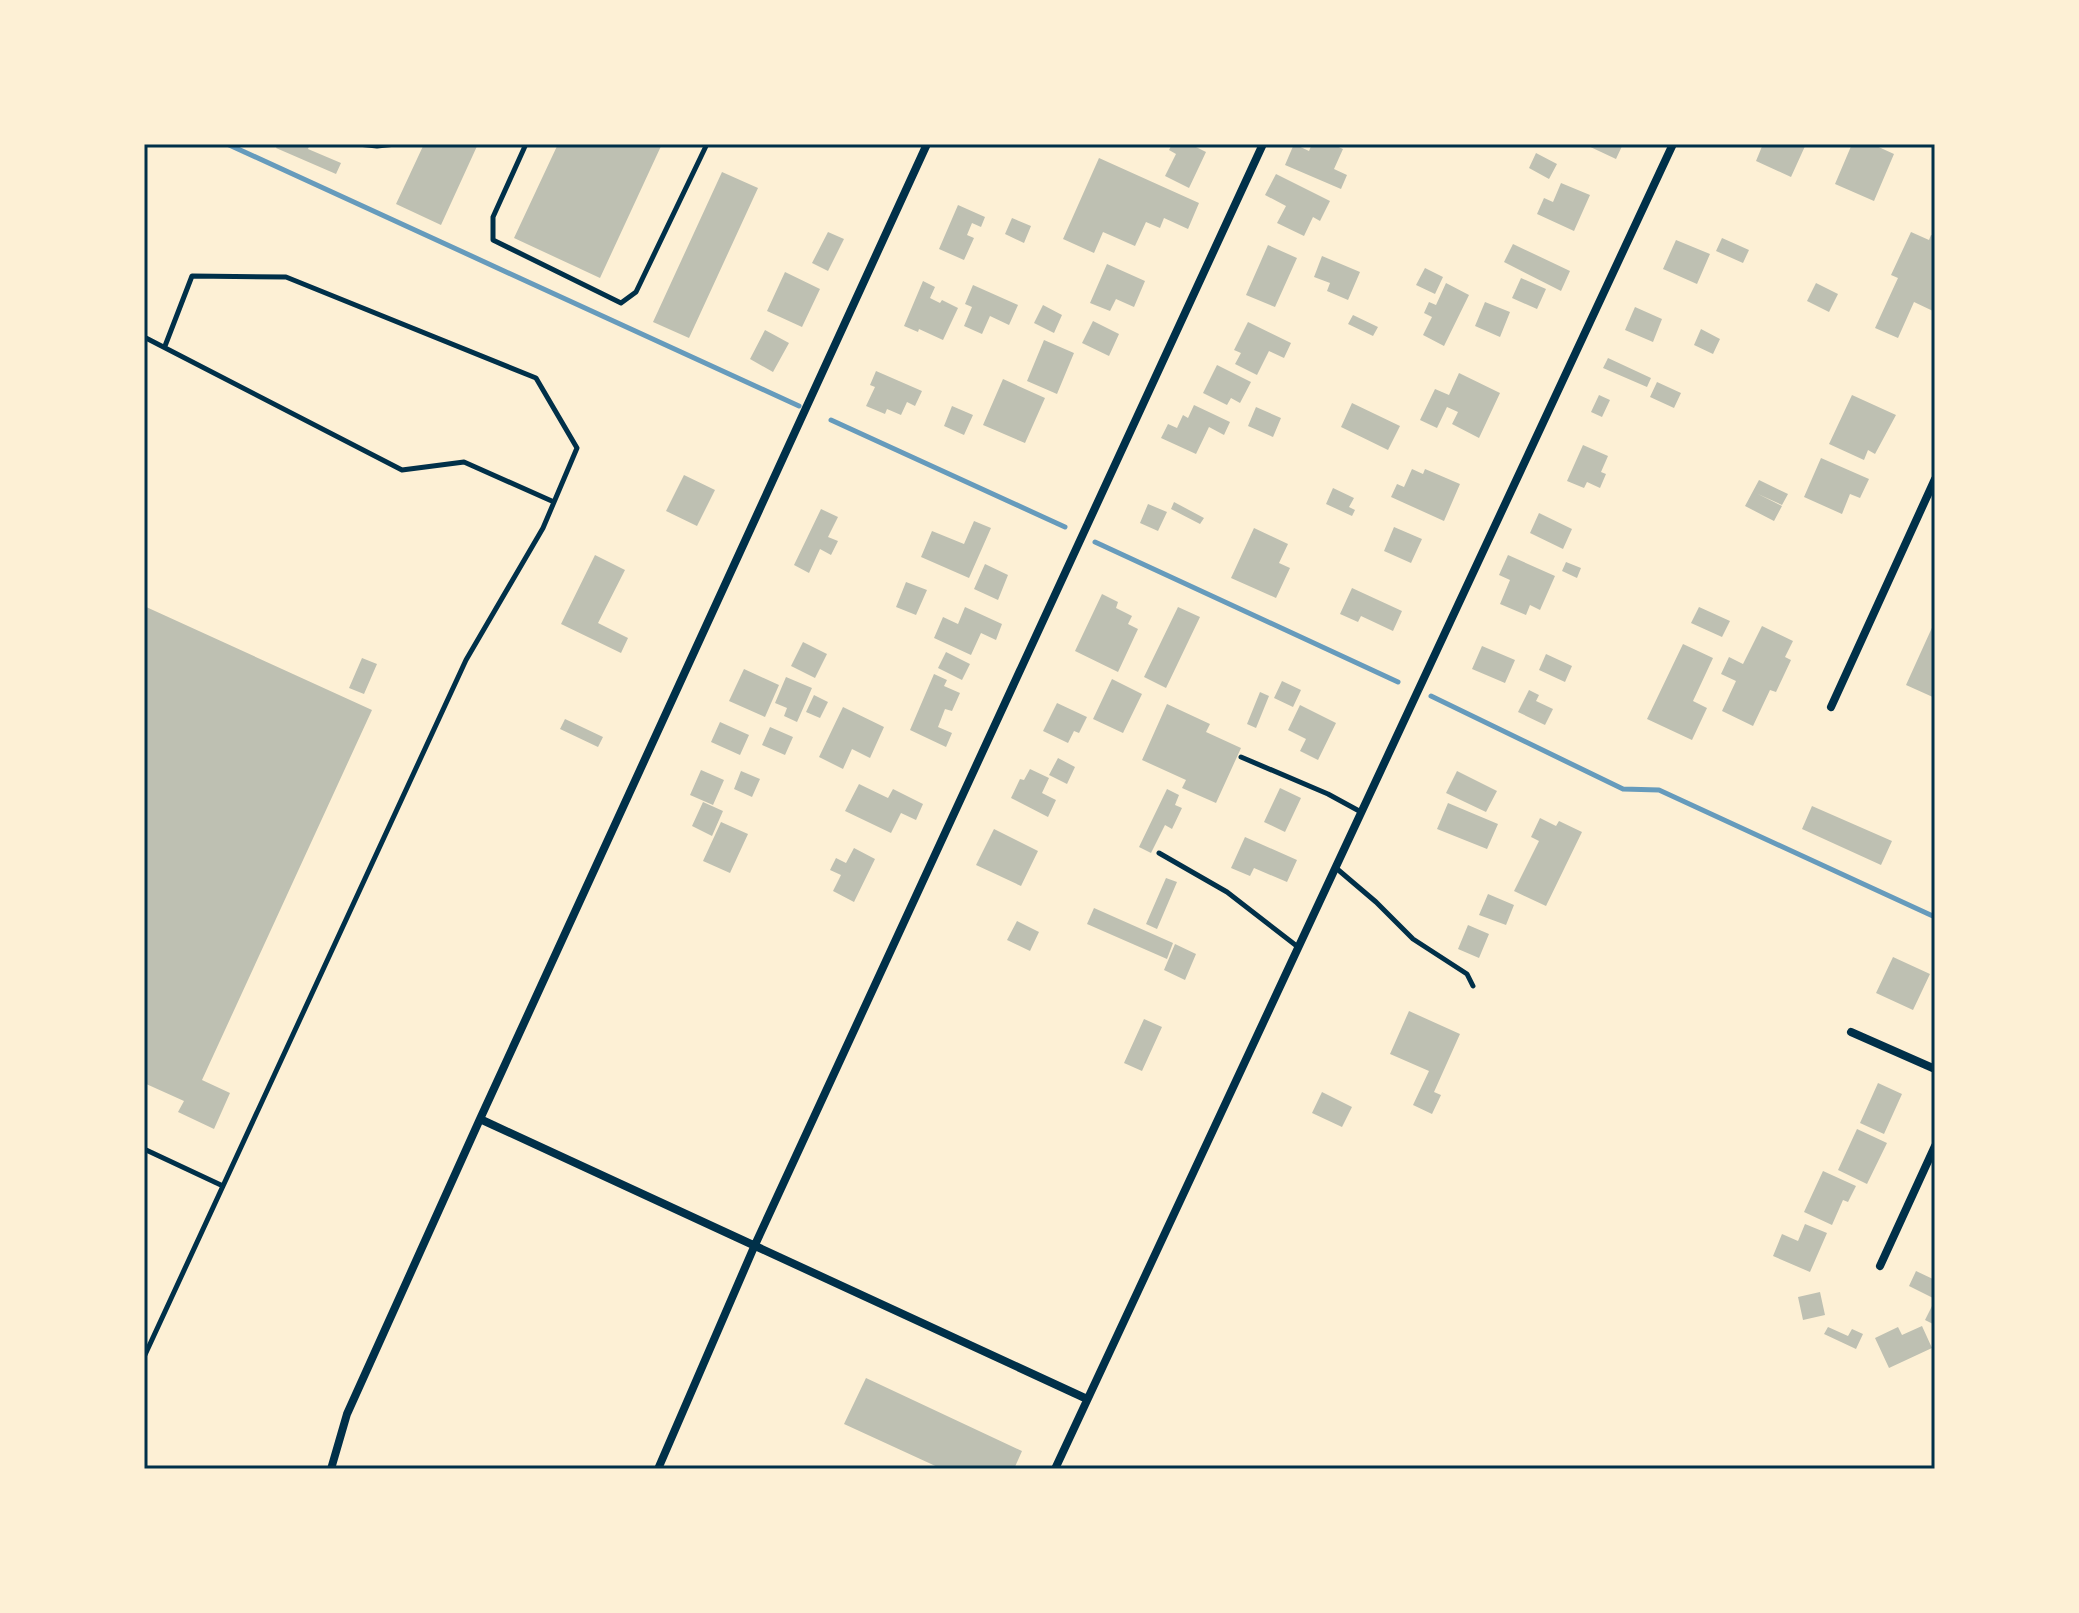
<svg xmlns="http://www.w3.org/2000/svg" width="2079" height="1613" font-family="Signika,sans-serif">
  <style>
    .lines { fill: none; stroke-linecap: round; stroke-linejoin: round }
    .stream { stroke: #669bbc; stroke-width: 5 }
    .building { fill: #bec0b2 }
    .service { stroke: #003049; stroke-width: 5 }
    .minor { stroke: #003049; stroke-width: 8 }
    .neatline { fill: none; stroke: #003049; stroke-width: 3 }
  </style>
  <rect width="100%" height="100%" fill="#fdf0d5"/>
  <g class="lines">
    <path class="stream" d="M227 144 799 406
      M831 420 1065 527
      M1095 542 1398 682
      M1431 696 1623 789 1659 790 1935 917"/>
  </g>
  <path class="building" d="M278 144H310L308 149 341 163 336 174 276 148Z
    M424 144H478L441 225 396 204Z
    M558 144H662L600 278 514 238Z
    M1172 144H1190L1206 152 1189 188 1165 176 1176 154 1169 150Z
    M1294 144 1309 151 1312 144H1332L1343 149 1334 169 1347 175 1341 189 1285 165Z
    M1584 144H1623L1616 159Z
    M1763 144H1806L1791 177 1756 161Z
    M1852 144H1872L1894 154 1874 201 1835 184Z
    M1536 153 1557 164 1549 179 1529 168Z
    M1099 158 1199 203 1188 229 1164 218 1160 228 1146 222 1135 246 1103 232 1094 253 1063 239Z
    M722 172 758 188 689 338 653 322Z
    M1276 174 1330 201 1320 221 1313 217 1304 236 1277 223 1286 206 1265 195Z
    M1561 183 1590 195 1574 231 1537 214 1544 198 1553 202Z
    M958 205 985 217 981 227 972 223 967 235 974 238 964 260 939 249Z
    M1012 218 1031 226 1024 243 1005 234Z
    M828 232 844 239 828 271 812 263Z
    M1911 232 1929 240 1931 235 1935 236V307L1933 311 1914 302 1898 338 1875 328 1898 278 1891 275Z
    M1722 238 1749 250 1743 263 1716 251Z
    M1676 240 1710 254 1697 284 1663 269Z
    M1513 244 1570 271 1561 291 1504 262Z
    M1268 245 1297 258 1275 307 1246 295Z
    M1322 256 1360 272 1348 300 1327 291 1330 283 1314 277Z
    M1107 264 1145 281 1134 307 1116 299 1110 311 1090 303Z
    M1425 268 1443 277 1435 294 1416 285Z
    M785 272 820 289 802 327 767 311Z
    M1521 278 1546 289 1537 309 1512 298Z
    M923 281 935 287 930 298 940 303 942 300 958 308 943 340 919 329 918 332 904 326Z
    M1446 283 1469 295 1444 346 1423 335 1432 317 1424 313 1429 302 1436 305Z
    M1816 283 1838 294 1829 312 1807 301Z
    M973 285 1018 305 1009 325 990 316 982 334 964 326 972 307 965 304Z
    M1485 302 1510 312 1500 337 1475 326Z
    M1043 305 1062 315 1054 333 1034 323Z
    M1635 307 1662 319 1653 342 1625 330Z
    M1353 315 1378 327 1373 336 1348 324Z
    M1093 321 1119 334 1109 356 1082 343Z
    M1248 322 1291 343 1284 358 1269 351 1257 375 1235 364 1241 353 1234 350Z
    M1701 329 1720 339 1713 354 1694 345Z
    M765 330 789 343 773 372 750 359Z
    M1044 340 1074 353 1057 394 1027 381Z
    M1608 358 1651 378 1647 387 1603 368Z
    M1217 365 1251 382 1240 403 1231 398 1227 405 1203 393Z
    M876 371 922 391 915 406 907 402 901 415 887 409 885 414 866 406 875 387 870 385Z
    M1459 373 1500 393 1479 438 1452 424 1458 412 1447 407 1437 428 1420 420 1435 389 1449 395Z
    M1003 379 1045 398 1025 443 983 425Z
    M1657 382 1681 393 1674 408 1650 397Z
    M1599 395 1610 400 1602 417 1591 412Z
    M1852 395 1896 415 1875 454 1868 450 1864 460 1829 444Z
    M1352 403 1400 426 1388 450 1341 427Z
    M1194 405 1230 422 1224 435 1209 427 1196 454 1161 438 1168 424 1177 428 1183 415 1188 418Z
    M952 406 973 415 964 435 944 426Z
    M1256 407 1281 418 1273 437 1248 426Z
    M1583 445 1608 456 1601 472 1606 474 1600 488 1587 482 1584 488 1567 481Z
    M1821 458 1869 479 1860 498 1850 494 1842 514 1804 497Z
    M1412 469 1423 474 1425 469 1460 484 1444 521 1391 497 1397 484 1404 487Z
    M684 475 715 490 697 526 666 511Z
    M1759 480 1788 494 1782 505 1758 494 1782 506 1774 521 1745 506Z
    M1333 488 1354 498 1349 507 1355 510 1352 516 1326 504Z
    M1174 502 1204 518 1200 524 1171 509Z
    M1148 504 1167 512 1158 531 1140 523Z
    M821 509 838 517 828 537 838 541 831 555 820 549 809 573 794 565Z
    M1539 513 1572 529 1563 549 1530 533Z
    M974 521 991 528 969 578 921 557 932 531 964 544Z
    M1394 527 1422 539 1411 563 1384 551Z
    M1254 528 1288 544 1279 563 1290 568 1276 598 1231 578Z
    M595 555 625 570 598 623 628 638 621 653 561 624Z
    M1508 555 1555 576 1540 610 1530 605 1526 615 1500 604 1510 580 1499 575Z
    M1566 562 1581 568 1577 578 1562 571Z
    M985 564 1008 575 998 600 974 589Z
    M906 582 927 590 916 615 896 607Z
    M1352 588 1402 611 1393 631 1361 616 1358 622 1340 614Z
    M1102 594 1118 602 1116 608 1132 616 1128 624 1138 629 1118 672 1075 651Z
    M144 606 372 710 202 1080 230 1093 214 1129 178 1112 184 1101 144 1083Z
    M965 607 1002 624 996 640 981 633 971 655 934 638 943 617 958 624Z
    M1178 607 1200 617 1166 688 1144 677Z
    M1699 607 1730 621 1722 637 1691 623Z
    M1935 621V698L1906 685Z
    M1762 626 1793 641 1785 657 1791 660 1776 692 1770 690 1753 726 1722 711 1736 681 1721 674 1729 657 1743 664Z
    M803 642 827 654 815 678 791 666Z
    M1683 644 1713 658 1693 701 1707 708 1692 740 1647 719Z
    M1482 646 1515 660 1505 683 1472 669Z
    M946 652 970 664 962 680 938 668Z
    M1546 654 1572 666 1565 682 1539 670Z
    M362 658 377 664 364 694 349 688Z
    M744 669 779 685 765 717 729 701Z
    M934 674 947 680 944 686 960 693 952 711 945 709 938 727 952 733 946 747 910 730Z
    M786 677 812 688 797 722 784 716 787 708 775 703Z
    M1112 679 1142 694 1123 733 1093 719Z
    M1282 681 1301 690 1293 707 1274 698Z
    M1529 690 1539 695 1536 701 1553 709 1545 725 1518 712Z
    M1260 692 1269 696 1256 728 1247 724Z
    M814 695 828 702 820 718 806 712Z
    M1057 703 1087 717 1079 733 1074 731 1068 743 1043 731Z
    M1167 704 1210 724 1206 732 1241 748 1216 803 1182 788 1186 780 1142 760Z
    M1300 705 1336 723 1318 760 1300 751 1306 739 1288 730Z
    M843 707 884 727 870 758 852 749 843 769 819 757Z
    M565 719 603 737 598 747 560 729Z
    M720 722 749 735 740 755 711 742Z
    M770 727 793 737 785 755 762 745Z
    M1058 758 1075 767 1067 784 1049 775Z
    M1030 769 1049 778 1042 793 1056 800 1048 817 1011 798 1020 779 1024 780Z
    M701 770 724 780 713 805 690 795Z
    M741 771 760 779 752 797 734 789Z
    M1457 771 1497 791 1486 812 1446 793Z
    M859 784 888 798 893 789 923 804 916 820 901 813 891 833 845 811Z
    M1280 788 1301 798 1285 832 1264 822Z
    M1167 789 1179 795 1175 805 1182 808 1172 829 1165 825 1151 853 1139 847Z
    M703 802 723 811 712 836 692 826Z
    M1448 803 1498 824 1487 849 1437 829Z
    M1812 806 1892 841 1881 865 1802 829Z
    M1540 818 1556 826 1559 821 1582 832 1546 906 1514 891 1539 841 1531 837Z
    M721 822 748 834 730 873 703 861Z
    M994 829 1038 851 1021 886 976 865Z
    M1245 837 1297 860 1287 882 1254 868 1250 876 1231 868Z
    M854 848 875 859 854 902 833 891 841 875 830 870 836 858 846 863Z
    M1166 878 1177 882 1157 929 1146 924Z
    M1488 894 1514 905 1506 925 1479 915Z
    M1094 908 1173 943 1167 959 1087 924Z
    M1017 921 1039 932 1030 951 1007 940Z
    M1468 925 1489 934 1479 958 1458 949Z
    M1175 944 1196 954 1185 980 1164 970Z
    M1893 957 1930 974 1913 1010 1876 993Z
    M1409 1011 1460 1034 1434 1092 1441 1095 1432 1114 1413 1105 1429 1071 1390 1054Z
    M1144 1019 1162 1027 1142 1071 1124 1063Z
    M1878 1083 1902 1094 1884 1134 1860 1123Z
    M1322 1092 1352 1107 1342 1127 1312 1113Z
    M1857 1129 1887 1143 1867 1184 1838 1170Z
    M1823 1171 1856 1186 1848 1202 1843 1200 1832 1225 1804 1212Z
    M1805 1224 1827 1233 1810 1272 1773 1256 1782 1234 1798 1241Z
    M1916 1271 1935 1280V1299L1909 1286Z
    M1820 1292 1825 1315 1803 1320 1798 1297Z
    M1935 1300V1325L1925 1320Z
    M1922 1326 1932 1348 1889 1368 1875 1338 1898 1327 1902 1335Z
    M1828 1327 1848 1336 1852 1329 1863 1334 1856 1349 1824 1334Z
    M866 1378 1022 1451 1014 1469H942L844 1424Z"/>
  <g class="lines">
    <path class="service" d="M358 144 377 146 396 144
      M526 144 493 217V240L621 303 636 292 707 144
      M144 337 402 470 464 462 554 502
      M1241 757 1328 794 1361 812
      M1159 853 1227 892 1298 947
      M1336 868 1376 902 1413 939 1467 974 1473 986
      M144 1149 223 1186
      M144 1357 466 660 543 528 577 448 536 378 286 277 192 276 165 346"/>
    <path class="minor" d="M1831 707 1935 479
      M1851 1032 1935 1069
      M480 1119 1087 1399
      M1880 1266 1935 1146
      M331 1469 347 1414 480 1119 927 144
      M658 1469 754 1247 1263 144
      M1055 1469 1673 144"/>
  </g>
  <rect width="2079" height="1613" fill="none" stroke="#fdf0d5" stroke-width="292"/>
  <rect x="146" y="146" width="1787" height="1321" class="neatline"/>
</svg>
